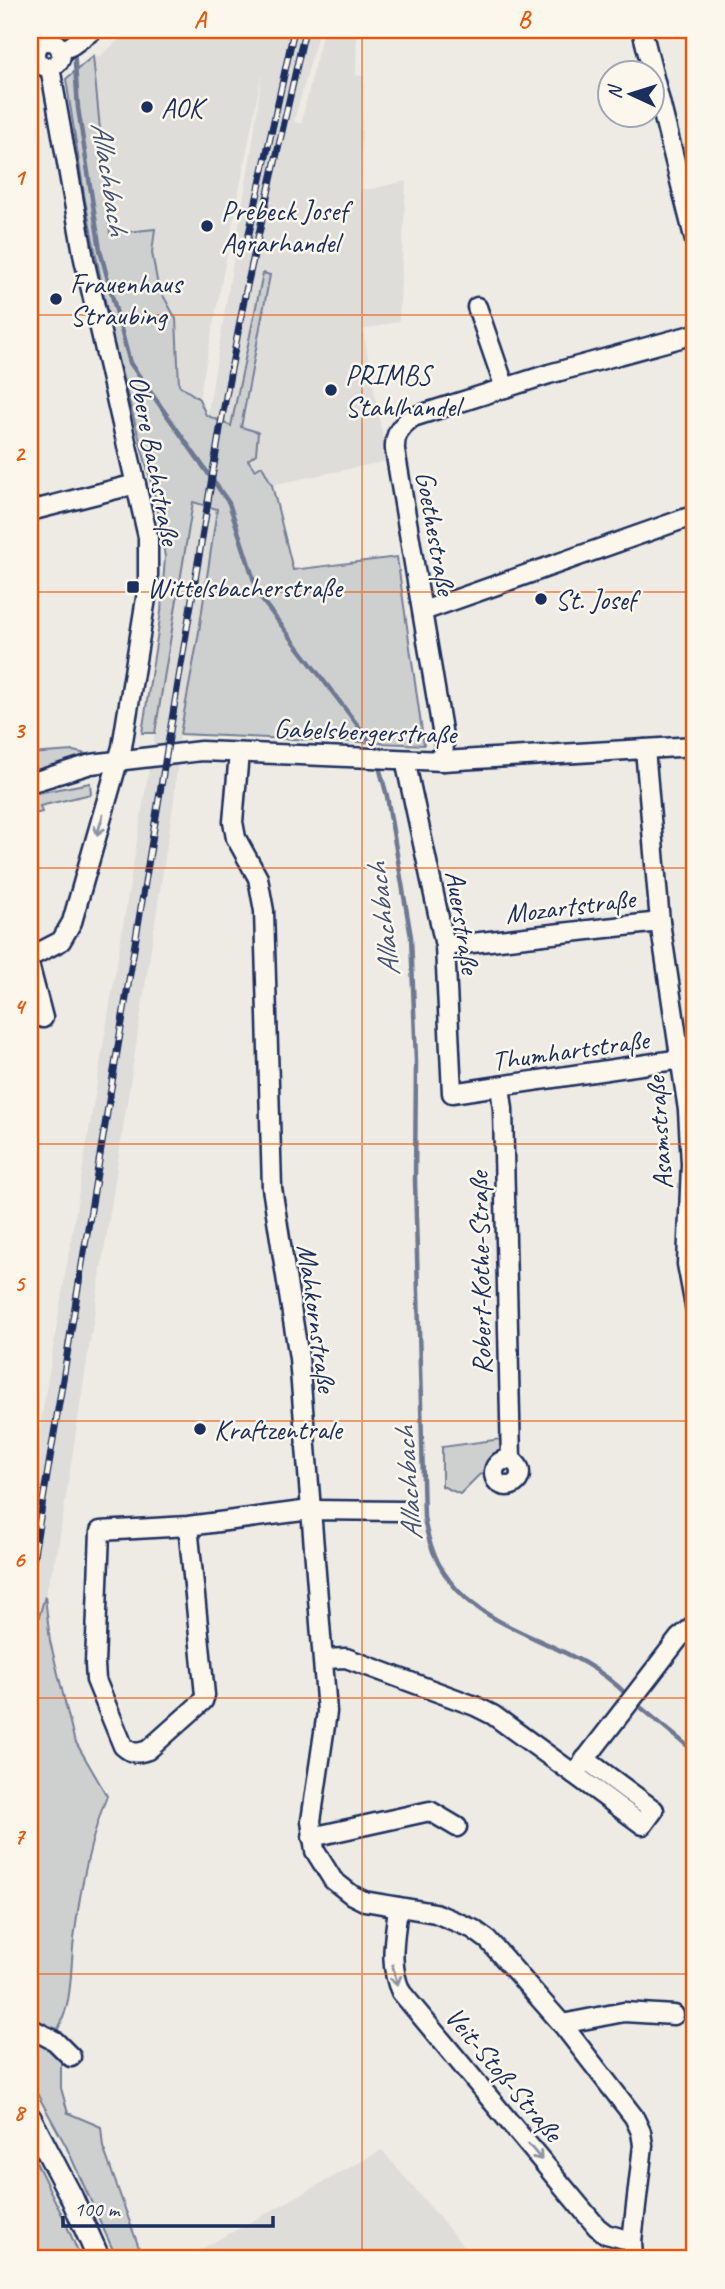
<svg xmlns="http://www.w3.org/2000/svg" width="725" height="2289" viewBox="0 0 725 2289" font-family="Caveat,sans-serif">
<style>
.built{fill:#deddda}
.green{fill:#cecfcf;stroke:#747f96;stroke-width:2}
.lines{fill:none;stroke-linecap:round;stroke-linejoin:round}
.stream{stroke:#6d7892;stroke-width:4.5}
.minor-casing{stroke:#1b2f5e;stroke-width:23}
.major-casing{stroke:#1b2f5e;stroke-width:26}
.minor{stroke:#fbf7ec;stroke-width:18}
.major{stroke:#fbf7ec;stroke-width:21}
.rail-casing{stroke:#1b2f5e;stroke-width:7}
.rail{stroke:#fbf7ec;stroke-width:4.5;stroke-dasharray:13;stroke-linecap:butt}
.oneway{stroke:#8b93a5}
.grid{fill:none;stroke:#e8590c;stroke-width:2;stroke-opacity:0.55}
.poi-dot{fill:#1b2f5e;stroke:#fbf7ec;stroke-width:2.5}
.labels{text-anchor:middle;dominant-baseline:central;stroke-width:5;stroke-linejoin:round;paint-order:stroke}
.poi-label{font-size:28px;fill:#1b2f5e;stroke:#fbf7ec;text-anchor:start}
.street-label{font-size:28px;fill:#1b2f5e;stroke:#fbf7ec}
.water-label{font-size:30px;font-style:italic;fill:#445378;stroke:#fbf7ec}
.neatline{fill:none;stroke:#e8590c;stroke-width:2.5}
.grid-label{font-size:23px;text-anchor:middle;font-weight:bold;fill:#e8590c}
</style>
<rect width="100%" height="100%" fill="#eeebe4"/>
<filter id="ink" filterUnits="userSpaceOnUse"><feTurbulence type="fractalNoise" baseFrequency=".0143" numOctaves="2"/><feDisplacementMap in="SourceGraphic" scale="14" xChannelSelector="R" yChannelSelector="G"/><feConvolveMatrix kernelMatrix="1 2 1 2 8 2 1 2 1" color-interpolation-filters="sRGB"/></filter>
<g filter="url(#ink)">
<g class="built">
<path d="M 130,30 L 319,30 L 294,122 L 301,124 L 323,30 L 357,30 L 356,75 L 364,76 L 360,189 L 371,189 L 406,181 L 399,321 L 363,330 L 387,461 L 272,485 L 262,467 L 255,470 L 248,460 L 256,454 L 241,427 L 269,275 L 180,734 L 174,800 L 58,1548 L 37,1624 L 30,1670 L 30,1487 L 254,135 L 262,72 L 199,399 L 179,385 L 176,320 L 158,286 L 152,253 L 155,229 L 110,235 L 93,56 L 100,56 Z"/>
<path d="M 382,2150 L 474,2259 L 183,2259 Z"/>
</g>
<g class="green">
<path d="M 93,56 L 110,234 L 155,229 L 152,253 L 158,286 L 176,319 L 179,385 L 199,399 L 206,415 L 231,426 L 263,273 L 270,275 L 241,427 L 258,432 L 256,454 L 248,460 L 255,470 L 262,466 L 272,485 L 293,570 L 397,557 L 424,745 L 180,734 L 198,638 L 217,509 L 193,502 L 155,733 L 142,733 L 161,612 L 165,557 L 157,505 L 113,341 L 85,200 L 66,79 Z"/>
<path d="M 73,751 L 87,754 L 31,777 L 37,793 L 90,783 L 91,794 L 40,806 L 42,812 L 30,815 L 30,754 Z"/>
<path d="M 501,1439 L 504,1450 L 492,1458 L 487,1471 L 479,1475 L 460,1494 L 442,1486 L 442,1447 Z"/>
<path d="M 45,1596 L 50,1641 L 74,1739 L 107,1796 C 89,1841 80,1890 74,1939 C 70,1969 73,2002 58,2029 L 30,2021 L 30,1670 L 37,1624 Z"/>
<path d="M 30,2039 L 48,2045 L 61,2058 L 61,2088 L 68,2113 L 101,2127 L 103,2147 L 143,2259 L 117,2259 L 66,2146 L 30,2081 Z"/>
<path d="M 30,2150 L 64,2219 L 81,2259 L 30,2259 Z"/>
</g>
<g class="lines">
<g class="stream">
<path d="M 74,49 L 78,108 L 100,250 L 130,363 L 229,503 L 259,596 L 372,744 L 375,754"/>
<path d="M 378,763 L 387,796 L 411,937 L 416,1061 L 415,1180 L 424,1517 C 442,1638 559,1625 627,1695"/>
<path d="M 633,1701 L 695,1752"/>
</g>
<defs>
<g id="minor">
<path d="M 642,30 L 695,241"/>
<circle cx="48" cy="54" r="13"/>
<path d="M 61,50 L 71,46 L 93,30"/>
<path d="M 477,307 L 505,388"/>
<path d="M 30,511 L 136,484"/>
<path d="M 423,611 L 695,515"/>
<path d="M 645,749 L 660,922 L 688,1110 L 691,1164 L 687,1264 L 695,1306"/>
<path d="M 239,753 L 233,822 L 236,838 L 258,878 L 264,911 L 272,1188 L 299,1358 L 327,1712 L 311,1821 L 315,1851 L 333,1880 L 352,1895 L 364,1901 L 435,1913 L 473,1929 L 488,1940 L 562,2024 L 634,2117 L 641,2132 L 643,2145 L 632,2241 L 633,2259"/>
<path d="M 407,760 L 407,769 L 445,946 L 452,1093 L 695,1057"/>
<path d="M 443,761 L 444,742 L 395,450 C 394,435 400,426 413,417 L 549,374 L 695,334"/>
<path d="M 36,781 L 91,764 L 201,751 L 443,761 L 695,746"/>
<path d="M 445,946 L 660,922"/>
<path d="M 30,957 L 61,941 L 72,922 L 122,747 L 148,586 L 148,537 L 84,259 L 50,67"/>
<path d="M 30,968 L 43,1018"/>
<path d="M 500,1086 L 503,1109 L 511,1460"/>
<circle cx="507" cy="1473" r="13"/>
<path d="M 188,1526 L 205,1695 L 203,1701 L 148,1750 C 137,1754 132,1754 123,1746 L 96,1680 L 95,1664 L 100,1531 L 188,1526 L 310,1510 L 403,1511"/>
<path d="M 324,1659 L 346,1658 L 475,1706 L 493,1715 L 574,1774 L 679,1638 L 695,1625"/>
<path d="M 574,1774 L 643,1825 L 654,1810 L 585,1759"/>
<path d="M 312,1837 L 430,1811 L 457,1827"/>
<path d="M 398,1907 C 395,1937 388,1964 401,1992 L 597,2227 L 606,2234 L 632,2241"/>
<path d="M 562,2024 L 624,2012 L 674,2015"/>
<path d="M 30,2028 L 55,2041 L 71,2057"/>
</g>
<path id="major" d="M 30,2118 L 71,2196 L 99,2259"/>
</defs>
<use href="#minor" class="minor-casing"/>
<use href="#major" class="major-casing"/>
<use href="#minor" class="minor"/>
<use href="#major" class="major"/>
<defs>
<g id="rail">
<path d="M 246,247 L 294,30"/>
<path d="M 30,1579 L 221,423 L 245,295 L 305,30"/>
</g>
</defs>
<use href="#rail" class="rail-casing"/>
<use href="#rail" class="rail"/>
</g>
<defs><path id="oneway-shaft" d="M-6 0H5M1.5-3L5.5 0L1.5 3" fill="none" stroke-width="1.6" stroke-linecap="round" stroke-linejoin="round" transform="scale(1.75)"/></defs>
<g class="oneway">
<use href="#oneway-shaft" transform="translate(100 825) rotate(106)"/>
<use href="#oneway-shaft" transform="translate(395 1975) rotate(75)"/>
<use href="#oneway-shaft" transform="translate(535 2152) rotate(50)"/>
</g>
</g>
<path class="grid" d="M 362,30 L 362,2259M 30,315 L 695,315M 30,592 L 695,592M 30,868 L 695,868M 30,1144 L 695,1144M 30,1421 L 695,1421M 30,1698 L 695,1698M 30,1974 L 695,1974"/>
<g class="poi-dot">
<circle cx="147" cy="107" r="7"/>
<circle cx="207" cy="226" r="7"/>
<circle cx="56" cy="299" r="7"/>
<circle cx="331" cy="390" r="7"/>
<rect x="126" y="580" width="14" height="14" rx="3.5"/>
<circle cx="541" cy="599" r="7"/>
<circle cx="200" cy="1429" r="7"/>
</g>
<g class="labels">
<g class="poi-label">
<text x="161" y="107">AOK</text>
<text x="221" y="210">Prebeck Josef<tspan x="221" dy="32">Agrarhandel</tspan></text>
<text x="70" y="283">Frauenhaus<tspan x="70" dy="32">Straubing</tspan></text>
<text x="345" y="374">PRIMBS<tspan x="345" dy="32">Stahlhandel</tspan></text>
<text x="147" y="587">Wittelsbacherstraße</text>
<text x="555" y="599">St. Josef</text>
<text x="214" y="1429">Kraftzentrale</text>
</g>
<g class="street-label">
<text transform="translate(155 460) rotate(79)">Obere Bachstraße</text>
<text transform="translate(436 533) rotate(80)">Goethestraße</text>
<text transform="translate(365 731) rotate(2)">Gabelsbergerstraße</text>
<text transform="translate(570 906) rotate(-7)">Mozartstraße</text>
<text transform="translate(463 922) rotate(81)">Auerstraße</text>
<text transform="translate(570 1050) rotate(-8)">Thumhartstraße</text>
<text transform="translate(659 1133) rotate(-94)">Asamstraße</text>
<text transform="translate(480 1273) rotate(-91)">Robert-Kothe-Straße</text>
<text transform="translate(317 1318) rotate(82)">Mahkornstraße</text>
<text transform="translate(504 2074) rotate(50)">Veit-Stoß-Straße</text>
</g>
<g class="water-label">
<text transform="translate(110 178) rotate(81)">Allachbach</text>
<text transform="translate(383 920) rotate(-97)">Allachbach</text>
<text transform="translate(408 1484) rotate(-94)">Allachbach</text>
</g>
</g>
<rect width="725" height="2289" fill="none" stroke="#fbf7ec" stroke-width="77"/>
<g transform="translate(631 94) rotate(274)"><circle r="33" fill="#fbf7ec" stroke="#a1a7b3" stroke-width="2"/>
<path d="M0-5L12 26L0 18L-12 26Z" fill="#1b2f5e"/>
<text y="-10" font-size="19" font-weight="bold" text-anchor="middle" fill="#1b2f5e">N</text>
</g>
<path d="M63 2216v10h210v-10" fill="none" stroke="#1b2f5e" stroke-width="3.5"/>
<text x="74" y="2216" font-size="21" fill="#1b2f5e" stroke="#fbf7ec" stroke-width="5" paint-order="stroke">100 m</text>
<rect x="38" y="38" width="648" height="2212" class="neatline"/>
<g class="grid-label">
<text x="200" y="27">A</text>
<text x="524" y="27">B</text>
<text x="19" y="185">1</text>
<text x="19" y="461">2</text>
<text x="19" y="738">3</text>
<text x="19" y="1014">4</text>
<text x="19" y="1291">5</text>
<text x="19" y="1567">6</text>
<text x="19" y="1844">7</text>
<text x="19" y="2120">8</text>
</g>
</svg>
